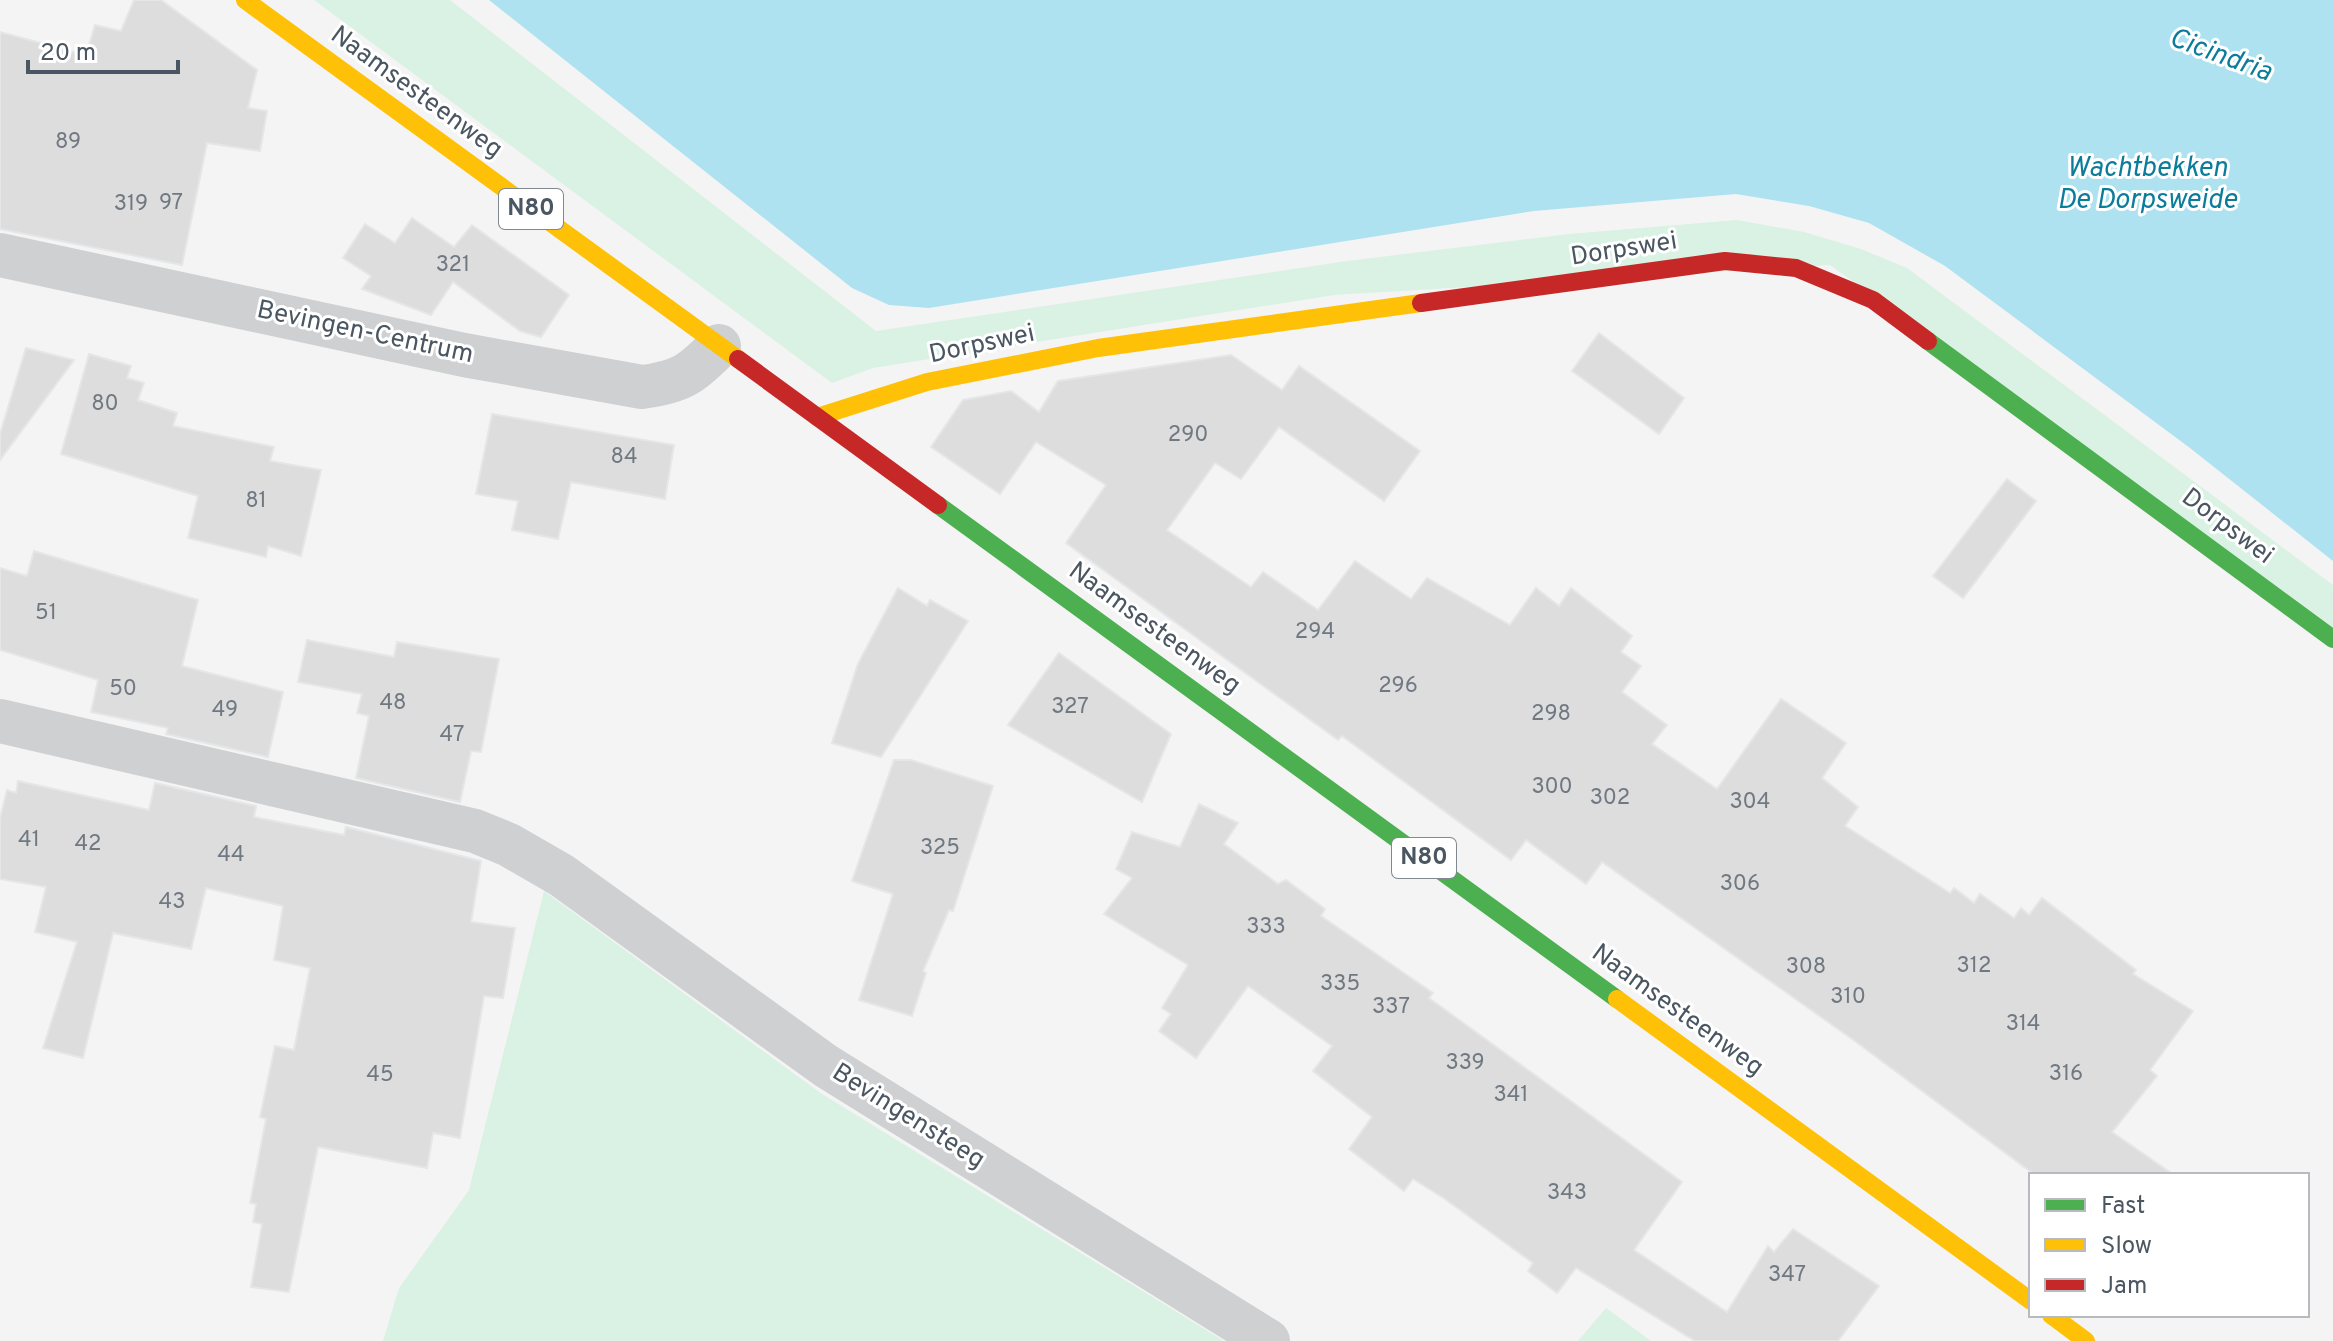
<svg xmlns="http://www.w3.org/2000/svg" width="2333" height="1341" viewBox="0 0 2333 1341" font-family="Overpass,sans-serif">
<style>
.green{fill:#d9f2e3}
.water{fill:#aee2f0}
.building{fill:#ddddde;stroke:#e5e6e7;stroke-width:2}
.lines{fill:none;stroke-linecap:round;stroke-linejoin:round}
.street{stroke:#ced0d2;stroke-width:44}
.fast{stroke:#4caf50;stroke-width:18}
.slow{stroke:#ffc107;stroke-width:18}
.jam{stroke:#c62828;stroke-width:18}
.labels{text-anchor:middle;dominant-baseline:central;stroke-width:6;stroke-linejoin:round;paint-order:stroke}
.number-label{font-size:22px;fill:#707881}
.shield{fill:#fff;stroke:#808990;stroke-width:2}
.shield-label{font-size:24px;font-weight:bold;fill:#4a5661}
.street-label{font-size:26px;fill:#4a5661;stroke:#fff}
.water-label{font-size:28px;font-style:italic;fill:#0c7c9b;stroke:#fff}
</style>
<rect width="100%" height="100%" fill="#f4f4f4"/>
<g class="green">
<path d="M 314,0 L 450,0 L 876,331 L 1347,261 L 1569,234 L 1737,220 L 1804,232 L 1861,249 L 1907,268 L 2333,585 L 2333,627 L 1830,265 L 1334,295 L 873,368 L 832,383 Z"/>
<path d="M 544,891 L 822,1094 L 1224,1341 L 383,1341 L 399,1288 L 469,1190 Z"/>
<path d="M 1606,1308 L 1651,1341 L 1578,1341 Z"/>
</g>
<path class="water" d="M 489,0 L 2333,0 L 2333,561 L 2190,448 L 1945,266 L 1869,223 L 1809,206 L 1736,194 L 1534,211 L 929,308 L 889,305 L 852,288 Z"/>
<g class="building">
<path d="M 134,0 L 161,0 L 257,70 L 248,108 L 267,111 L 260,151 L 207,143 L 182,265 L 0,229 L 0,32 L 86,55 L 95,25 L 121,31 Z"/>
<path d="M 412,218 L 454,247 L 472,225 L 569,295 L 541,337 L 520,331 L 453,282 L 431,315 L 362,289 L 371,276 L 343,258 L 365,224 L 395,243 Z"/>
<path d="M 1599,333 L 1684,398 L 1659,434 L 1572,371 Z"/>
<path d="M 26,348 L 74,360 L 0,460 L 0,434 Z"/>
<path d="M 89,354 L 131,366 L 127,378 L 144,383 L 138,400 L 177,413 L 173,426 L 274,447 L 270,461 L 321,470 L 301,556 L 268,546 L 266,557 L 188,538 L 198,496 L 61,454 Z"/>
<path d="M 1231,355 L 1282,390 L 1299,366 L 1420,451 L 1384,501 L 1279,427 L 1241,479 L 1215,463 L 1167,530 L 1251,587 L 1263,572 L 1318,610 L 1355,561 L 1411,599 L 1427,578 L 1510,625 L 1536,588 L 1559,606 L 1571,588 L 1632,636 L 1621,652 L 1641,666 L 1622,692 L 1667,725 L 1652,744 L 1717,789 L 1781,699 L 1846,743 L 1822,778 L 1858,807 L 1845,826 L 1950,893 L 1954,888 L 1974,903 L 1980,894 L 2014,918 L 2021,908 L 2029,915 L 2042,898 L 2136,970 L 2133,974 L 2193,1011 L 2150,1070 L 2157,1076 L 2112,1132 L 2174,1175 L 2035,1175 L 1852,1039 L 1602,862 L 1586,884 L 1526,840 L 1511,860 L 1342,736 L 1338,740 L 1066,543 L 1106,485 L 1036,442 L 1000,494 L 931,447 L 963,400 L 1011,391 L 1039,412 L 1058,381 Z"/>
<path d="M 492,414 L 674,445 L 665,499 L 571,482 L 558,539 L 512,530 L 518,501 L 476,494 Z"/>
<path d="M 2007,479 L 2036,501 L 1963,598 L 1933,576 Z"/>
<path d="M 34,551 L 198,600 L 182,666 L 283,692 L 268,757 L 166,734 L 168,728 L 91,712 L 98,680 L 0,650 L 0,568 L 27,576 Z"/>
<path d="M 898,588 L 927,606 L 930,600 L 968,621 L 881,757 L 832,743 L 858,664 Z"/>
<path d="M 307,640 L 394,657 L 397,642 L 499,659 L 481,752 L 471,751 L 460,802 L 356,778 L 369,716 L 357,713 L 362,694 L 298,682 Z"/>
<path d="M 1059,653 L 1171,734 L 1142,802 L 1008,725 Z"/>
<path d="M 894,760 L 911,760 L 993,786 L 953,911 L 949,910 L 923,971 L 926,973 L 912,1016 L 859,1000 L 893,894 L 852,881 Z"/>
<path d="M 18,781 L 149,810 L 155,783 L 256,806 L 254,817 L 344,835 L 346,827 L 481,861 L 471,922 L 515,928 L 503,998 L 484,996 L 460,1138 L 433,1133 L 427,1168 L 318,1147 L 289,1292 L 251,1287 L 262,1224 L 253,1222 L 256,1204 L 250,1203 L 266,1119 L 260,1117 L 275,1046 L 294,1050 L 310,968 L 274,960 L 283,906 L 206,888 L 191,949 L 113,933 L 83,1058 L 43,1048 L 77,942 L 35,932 L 46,887 L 0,879 L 0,818 L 7,790 L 16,793 Z"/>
<path d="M 1199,804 L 1238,823 L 1224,844 L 1278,884 L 1286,880 L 1325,909 L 1321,916 L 1433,993 L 1429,998 L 1682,1182 L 1634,1250 L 1727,1312 L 1768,1246 L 1774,1252 L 1793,1229 L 1879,1286 L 1838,1341 L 1695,1341 L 1576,1268 L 1557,1293 L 1528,1271 L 1533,1263 L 1445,1199 L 1413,1179 L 1404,1191 L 1349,1149 L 1372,1117 L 1313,1071 L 1332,1046 L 1248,986 L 1196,1058 L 1159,1031 L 1171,1014 L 1162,1008 L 1188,965 L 1104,914 L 1132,878 L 1116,869 L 1132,832 L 1180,847 Z"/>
</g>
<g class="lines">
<g class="street">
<path d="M 0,255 L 464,355 L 642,387 C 681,382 692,374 719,346"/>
<path d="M 0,721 L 475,831 L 509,845 L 561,875 L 826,1066 L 1268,1341"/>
</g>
<g class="fast">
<path d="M 1928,341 L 2333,639"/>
<path d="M 938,505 L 1617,999"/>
</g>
<g class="slow">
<path d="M 245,0 L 738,359"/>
<path d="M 817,417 L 927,382 L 1098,348 L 1421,303"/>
<path d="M 1617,999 L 2031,1301"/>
<path d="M 2051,1315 L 2086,1341"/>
</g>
<g class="jam">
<path d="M 1421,303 L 1725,261 L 1796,268 L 1873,300 L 1928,341"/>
<path d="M 738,359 L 938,505"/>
</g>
</g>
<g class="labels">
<g class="number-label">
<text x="68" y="142">89</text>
<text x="171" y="203">97</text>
<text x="131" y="204">319</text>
<text x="453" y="265">321</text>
<text x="105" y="404">80</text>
<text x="1188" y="435">290</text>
<text x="624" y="457">84</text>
<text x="256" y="501">81</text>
<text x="46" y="613">51</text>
<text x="1315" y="632">294</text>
<text x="1398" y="686">296</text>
<text x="123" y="689">50</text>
<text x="393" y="703">48</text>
<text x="1070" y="707">327</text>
<text x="225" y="710">49</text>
<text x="1551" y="714">298</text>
<text x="452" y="735">47</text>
<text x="1552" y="787">300</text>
<text x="1610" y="798">302</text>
<text x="1750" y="802">304</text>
<text x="29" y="840">41</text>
<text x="88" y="844">42</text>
<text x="940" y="848">325</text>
<text x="231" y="855">44</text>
<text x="1740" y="884">306</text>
<text x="172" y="902">43</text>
<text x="1266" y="927">333</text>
<text x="1974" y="966">312</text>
<text x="1806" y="967">308</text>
<text x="1340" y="984">335</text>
<text x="1848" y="997">310</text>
<text x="1391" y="1007">337</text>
<text x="2023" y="1024">314</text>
<text x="1465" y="1063">339</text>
<text x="2066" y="1074">316</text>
<text x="380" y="1075">45</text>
<text x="1511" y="1095">341</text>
<text x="1567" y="1193">343</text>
<text x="1787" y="1275">347</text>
</g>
<g class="shield">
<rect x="499" y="189" width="64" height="40" rx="6"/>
<rect x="1392" y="838" width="64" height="40" rx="6"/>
</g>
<g class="shield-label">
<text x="531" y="209">N80</text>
<text x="1424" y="858">N80</text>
</g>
<g class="street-label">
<text transform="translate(416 93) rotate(36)">Naamsesteenweg</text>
<text transform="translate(1624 250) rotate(-9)">Dorpswei</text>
<text transform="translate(365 333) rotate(12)">Bevingen-Centrum</text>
<text transform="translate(982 345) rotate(-12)">Dorpswei</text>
<text transform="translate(2227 527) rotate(37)">Dorpswei</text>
<text transform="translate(1154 629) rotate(36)">Naamsesteenweg</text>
<text transform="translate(1677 1011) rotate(36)">Naamsesteenweg</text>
<text transform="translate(908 1117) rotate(32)">Bevingensteeg</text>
</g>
<g class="water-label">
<text transform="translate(2220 56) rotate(20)">Cicindria</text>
<text x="2147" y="169">Wachtbekken<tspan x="2147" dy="32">De Dorpsweide</tspan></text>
</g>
</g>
<rect x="2029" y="1173" width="280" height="144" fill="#ffffff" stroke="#b7bbc0" stroke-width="2"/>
<rect x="2045" y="1199" width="40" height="12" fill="#4caf50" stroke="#b7bbc0" stroke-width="2"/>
<text x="2101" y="1213" font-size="24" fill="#4a5661">Fast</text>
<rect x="2045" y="1239" width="40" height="12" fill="#ffc107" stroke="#b7bbc0" stroke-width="2"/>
<text x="2101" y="1253" font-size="24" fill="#4a5661">Slow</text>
<rect x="2045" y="1279" width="40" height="12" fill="#c62828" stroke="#b7bbc0" stroke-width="2"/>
<text x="2101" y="1293" font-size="24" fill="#4a5661">Jam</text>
<path d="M28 60v12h150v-12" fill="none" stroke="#4a5661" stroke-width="4"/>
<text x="40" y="60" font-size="24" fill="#4a5661" stroke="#ffffff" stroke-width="6" paint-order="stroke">20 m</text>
</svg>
